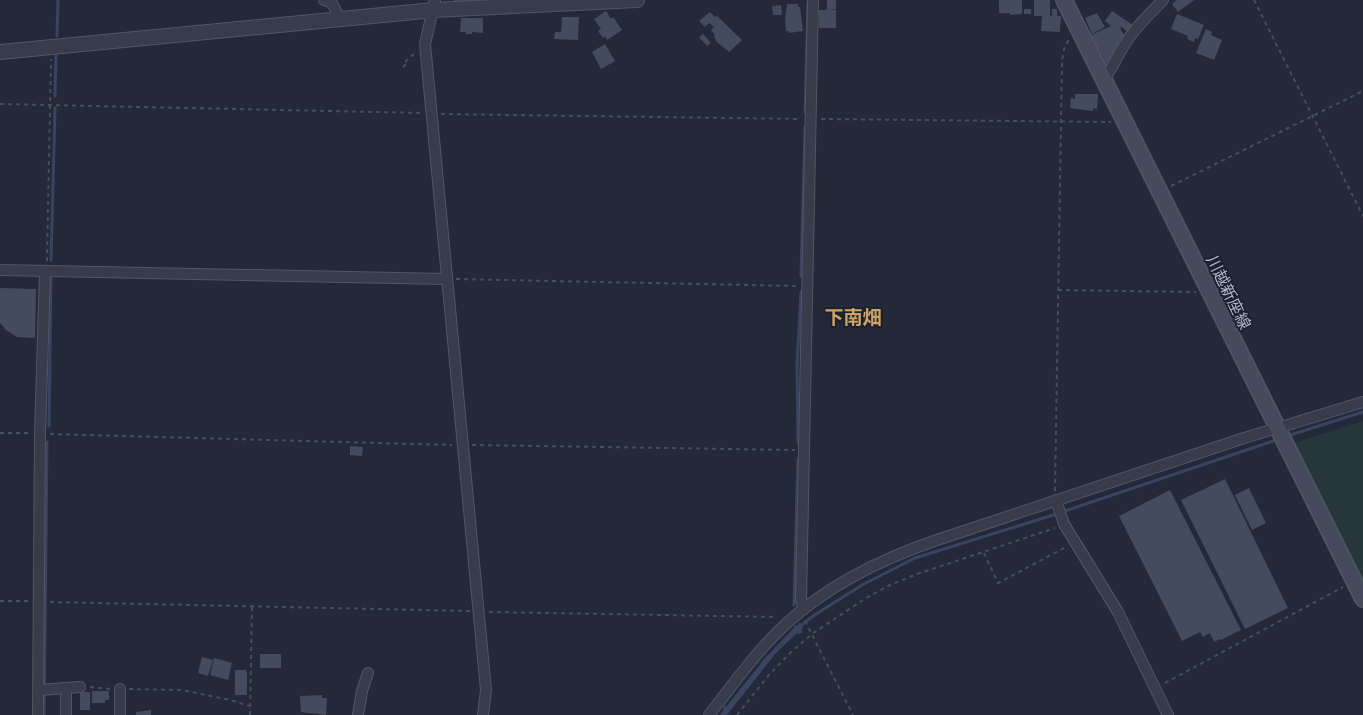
<svg xmlns="http://www.w3.org/2000/svg" width="1363" height="715" viewBox="0 0 1363 715" font-family="'Golos Text','Noto Sans JP',sans-serif">
<style>
.green{fill:#26363b}
.water{fill:#394461}
.lines{fill:none;stroke-linecap:round;stroke-linejoin:round}
.stream{stroke:#394461;stroke-width:3}
.building{fill:#454b5e}
.minor-casing{stroke:#525664;stroke-width:12}
.tertiary-casing{stroke:#525664;stroke-width:16}
.secondary-casing{stroke:#525664;stroke-width:18}
.path{stroke:#435157;stroke-width:2;stroke-dasharray:4 4;stroke-linecap:butt}
.minor{stroke:#373b4a;stroke-width:10}
.tertiary{stroke:#373b4a;stroke-width:14}
.secondary{stroke:#454a5c;stroke-width:15}
.labels{text-anchor:middle;dominant-baseline:central;stroke-width:4;stroke-linejoin:round;paint-order:stroke}
.street-label{font-size:16px;fill:#b2b6c5;stroke:#1c202e}
.quarter-label{font-size:19px;font-weight:bold;fill:#cda465;stroke:#1c202e}
</style>
<rect width="100%" height="100%" fill="#232939"/>
<path class="green" d="M 1363,421 L 1363,581 L 1294,443 Z"/>
<path class="water" d="M 800,622 L 803,628 L 801,630 L 803,632 L 799,634 L 797,633 L 776,653 L 727,715 L 720,715 L 724,709 L 723,708 L 725,705 L 726,707 L 765,658 L 794,628 L 794,625 L 797,626 Z"/>
<g class="lines">
<g class="stream">
<path d="M 455,1 L 473,0"/>
<path d="M 57,36 L 58,0"/>
<path d="M 55,96 L 56,55"/>
<path d="M 805,112 L 808,3"/>
<path d="M 51,260 L 55,108"/>
<path d="M 801,276 L 805,127"/>
<path d="M 49,426 L 51,276"/>
<path d="M 1287,436 L 1363,412"/>
<path d="M 798,443 L 797,365 L 801,292"/>
<path d="M 794,605 L 798,459"/>
<path d="M 799,627 L 813,616 L 862,585 L 915,558 L 1050,516 L 1279,439"/>
<path d="M 44,715 L 47,442"/>
</g>
</g>
<g class="building">
<path d="M 827,0 L 836,0 L 836,9 L 830,9 L 836,10 L 836,28 L 819,28 L 819,10 L 827,10 Z"/>
<path d="M 999,0 L 1022,0 L 1022,14 L 1010,15 L 1010,13 L 999,13 Z"/>
<path d="M 1034,0 L 1050,0 L 1050,16 L 1052,16 L 1052,9 L 1057,9 L 1057,16 L 1061,16 L 1060,32 L 1041,31 L 1042,16 L 1034,16 Z"/>
<path d="M 1177,0 L 1194,0 L 1178,12 L 1172,4 Z"/>
<path d="M 787,4 L 798,4 L 798,7 L 800,7 L 803,31 L 789,33 L 789,31 L 786,31 L 785,18 Z"/>
<path d="M 781,5 L 782,15 L 773,15 L 772,6 Z"/>
<rect x="1024" y="9" width="7" height="5"/>
<path d="M 606,11 L 611,19 L 613,17 L 622,30 L 607,40 L 605,36 L 603,38 L 598,31 L 601,29 L 594,19 Z"/>
<path d="M 1112,11 L 1133,25 L 1127,32 L 1122,27 L 1120,28 L 1126,38 L 1109,69 L 1091,35 L 1111,26 L 1105,21 Z"/>
<path d="M 710,12 L 715,17 L 717,16 L 742,40 L 729,52 L 717,42 L 714,36 L 715,35 L 711,30 L 714,27 L 709,23 L 705,27 L 699,21 Z"/>
<path d="M 1097,13 L 1105,27 L 1092,34 L 1085,18 Z"/>
<path d="M 1177,14 L 1204,25 L 1198,39 L 1195,38 L 1194,42 L 1187,39 L 1188,36 L 1171,29 Z"/>
<path d="M 562,17 L 579,17 L 578,40 L 554,39 L 555,32 L 561,32 Z"/>
<path d="M 461,18 L 483,18 L 483,33 L 472,32 L 472,34 L 466,34 L 466,32 L 460,32 Z"/>
<path d="M 1206,29 L 1212,32 L 1211,35 L 1222,40 L 1214,60 L 1196,53 Z"/>
<path d="M 703,34 L 711,43 L 707,46 L 699,37 Z"/>
<path d="M 605,44 L 615,61 L 601,69 L 592,52 Z"/>
<path d="M 1075,94 L 1098,94 L 1097,109 L 1093,108 L 1093,111 L 1070,108 L 1071,98 L 1075,99 Z"/>
<path d="M 0,288 L 36,289 L 35,338 L 17,337 L 6,330 L 0,323 Z"/>
<path d="M 350,446 L 363,447 L 362,456 L 350,455 Z"/>
<path d="M 1225,479 L 1288,608 L 1245,629 L 1181,500 Z"/>
<path d="M 1249,488 L 1266,523 L 1252,530 L 1235,495 Z"/>
<path d="M 1170,490 L 1241,630 L 1221,640 L 1220,639 L 1214,642 L 1210,633 L 1203,637 L 1200,632 L 1182,641 L 1119,516 Z"/>
<rect x="260" y="654" width="21" height="14"/>
<path d="M 202,657 L 213,660 L 208,676 L 198,673 Z"/>
<path d="M 214,658 L 232,663 L 228,680 L 210,675 Z"/>
<path d="M 235,670 L 246,670 L 246,672 L 247,672 L 247,695 L 235,695 Z"/>
<path d="M 92,691 L 109,691 L 109,700 L 105,700 L 105,703 L 92,703 Z"/>
<rect x="80" y="692" width="10" height="18"/>
<path d="M 322,695 L 322,698 L 327,698 L 326,715 L 301,712 L 300,696 Z"/>
<path d="M 151,710 L 151,715 L 136,715 L 136,712 Z"/>
</g>
<g class="lines">
<defs>
<g id="minor">
<path d="M 324,0 C 334,1 335,10 339,18"/>
<path d="M 435,0 L 425,44 L 486,690 L 483,715"/>
<path d="M 1103,81 C 1112,69 1117,56 1125,44 C 1135,27 1150,14 1163,0"/>
<path d="M 0,270 L 446,279"/>
<path d="M 1056,500 L 1064,524 L 1118,612 L 1168,715"/>
<path d="M 804,609 L 801,599 L 813,0"/>
<path d="M 39,690 L 80,687"/>
<path d="M 38,715 L 40,434 L 45,271"/>
<path d="M 66,715 L 66,688"/>
<path d="M 120,715 L 120,689"/>
<path d="M 358,715 L 362,691 L 368,673"/>
<path d="M 709,715 C 734,683 758,649 788,622 C 829,585 882,559 934,541 L 1241,439 L 1363,402"/>
</g>
<path id="tertiary" d="M 0,52 L 434,10 L 637,0"/>
<path id="secondary" d="M 1064,0 L 1363,599"/>
</defs>
<use href="#minor" class="minor-casing"/>
<use href="#tertiary" class="tertiary-casing"/>
<use href="#secondary" class="secondary-casing"/>
<g class="path">
<path d="M 1254,0 L 1363,216"/>
<path d="M 403,67 L 406,64 L 404,63 L 416,52"/>
<path d="M 0,104 L 422,113"/>
<path d="M 441,114 L 801,119"/>
<path d="M 821,119 L 1111,122"/>
<path d="M 1171,186 L 1363,91"/>
<path d="M 47,261 L 51,59"/>
<path d="M 456,279 L 796,286"/>
<path d="M 1058,290 L 1196,292"/>
<path d="M 0,433 L 30,433"/>
<path d="M 50,434 L 452,445"/>
<path d="M 472,445 L 795,450"/>
<path d="M 1055,491 L 1062,61 L 1064,49 L 1069,39"/>
<path d="M 984,553 L 998,583 L 1066,547"/>
<path d="M 0,601 L 30,601"/>
<path d="M 50,602 L 470,611"/>
<path d="M 489,612 L 777,617"/>
<path d="M 805,621 L 853,715"/>
<path d="M 1165,683 L 1343,587"/>
<path d="M 90,687 L 110,689"/>
<path d="M 129,689 L 182,690 L 230,700 L 250,706"/>
<path d="M 250,715 L 252,606"/>
<path d="M 737,715 L 768,676 L 790,653 L 812,634 L 866,598 L 890,585 L 917,574 L 1055,528"/>
</g>
<use href="#minor" class="minor"/>
<use href="#tertiary" class="tertiary"/>
<use href="#secondary" class="secondary"/>
</g>
<g class="labels">
<g class="street-label">
<text transform="translate(1229 292) rotate(64)">川越新座線</text>
</g>
<g class="quarter-label">
<text x="853" y="316">下南畑</text>
</g>
</g>
</svg>
